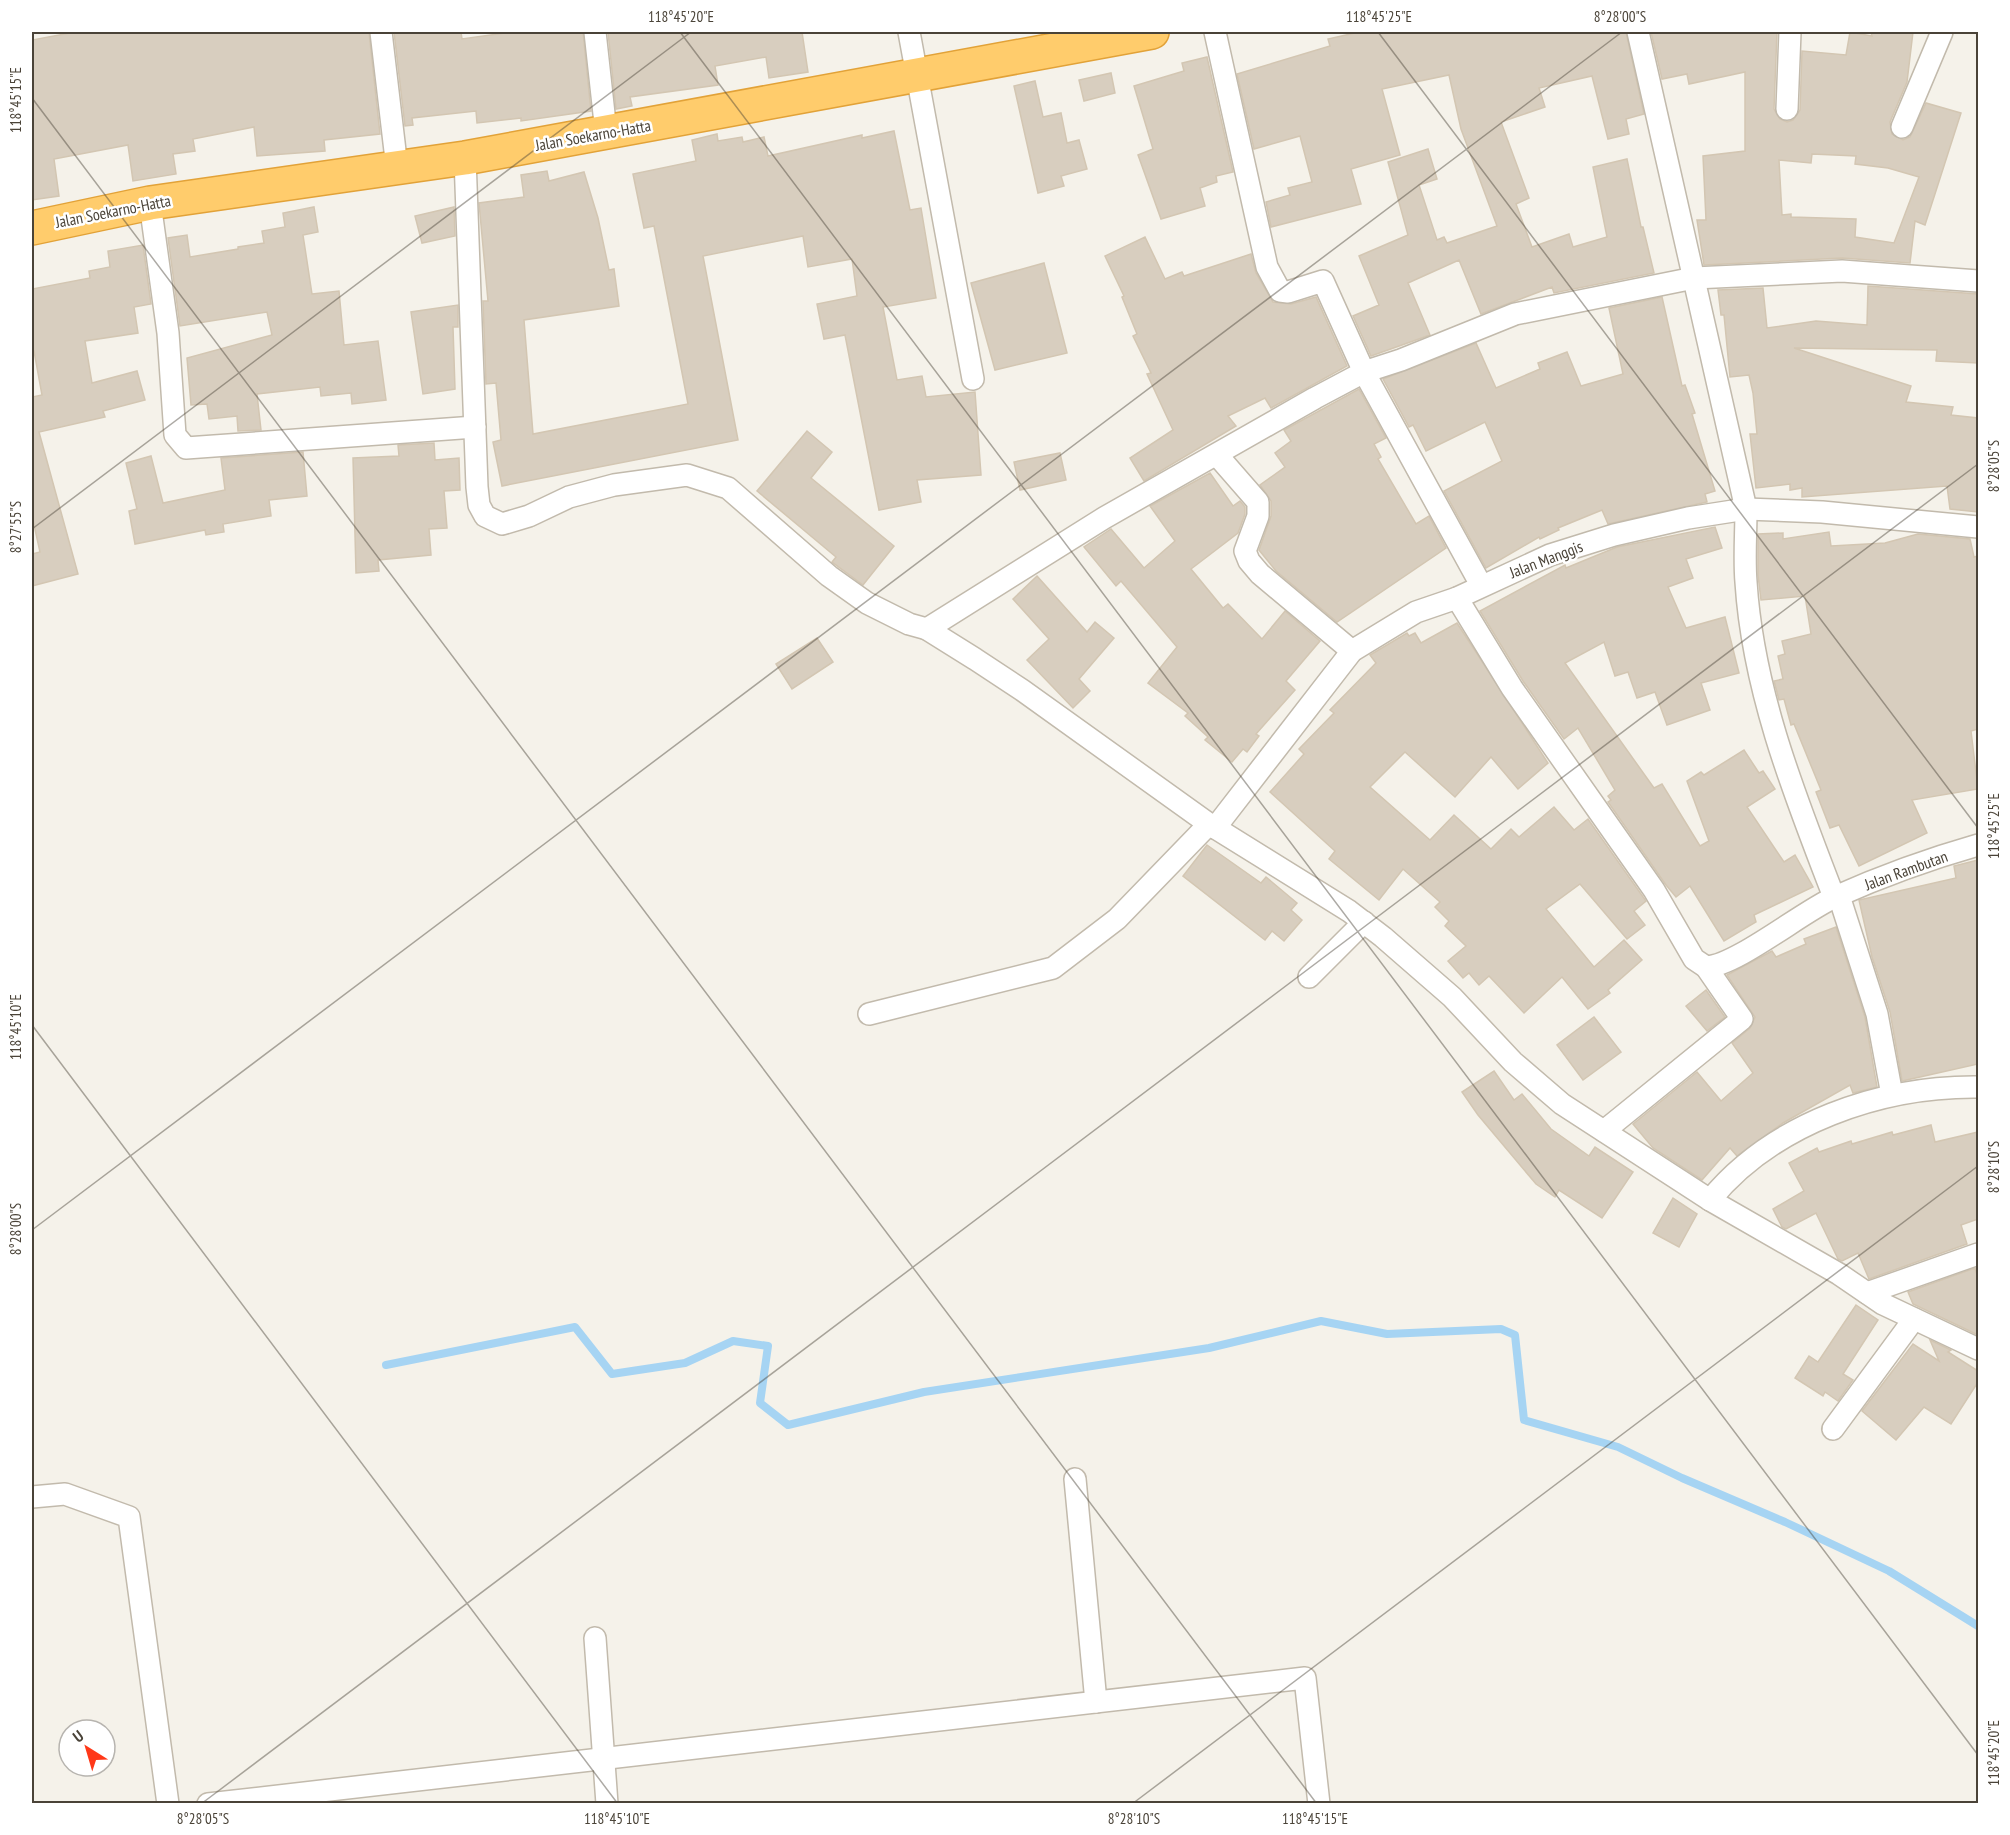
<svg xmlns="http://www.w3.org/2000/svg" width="2010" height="1835" viewBox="0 0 2010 1835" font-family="'PT Sans Narrow',sans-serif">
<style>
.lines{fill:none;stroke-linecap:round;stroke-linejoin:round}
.stream{stroke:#a6d4f3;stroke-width:8}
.building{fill:#d8cebf;stroke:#d3c6b2;stroke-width:1.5;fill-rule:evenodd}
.street-casing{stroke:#c2baac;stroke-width:24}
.highway-casing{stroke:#e2a238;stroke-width:36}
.street{stroke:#fff;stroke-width:21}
.highway{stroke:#ffcc6c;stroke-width:33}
.ticks{fill:none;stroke:#4a4338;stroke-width:1.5;stroke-opacity:0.45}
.labels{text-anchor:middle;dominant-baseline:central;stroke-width:5;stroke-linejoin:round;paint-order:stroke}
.street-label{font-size:16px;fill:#4a4338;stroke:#fff}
.neatline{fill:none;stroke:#4a4338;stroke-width:2}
.ticks-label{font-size:15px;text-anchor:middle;fill:#4a4338}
</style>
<rect width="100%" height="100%" fill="#f5f2ea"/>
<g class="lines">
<path class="stream" d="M 386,1365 L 575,1327 L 612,1374 L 685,1363 L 733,1341 L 768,1346 L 760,1403 L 788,1425 L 924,1392 L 1209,1348 L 1321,1321 L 1387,1334 L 1501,1329 L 1515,1335 L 1524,1420 L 1618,1447 L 1682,1478 L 1785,1522 L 1889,1571 L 1978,1626"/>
</g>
<g class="building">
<path d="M 75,32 L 369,32 L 380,134 L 324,140 L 325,151 L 257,156 L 254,127 L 193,139 L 195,151 L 173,154 L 176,174 L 133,181 L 128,145 L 54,159 L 59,196 L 32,200 L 32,40 Z"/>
<path d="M 394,32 L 461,32 L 462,39 L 512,32 L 583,32 L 591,111 L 521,121 L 521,118 L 477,123 L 476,111 L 412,118 L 413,125 L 405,126 Z"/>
<path d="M 608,32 L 802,32 L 808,72 L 769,78 L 766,57 L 715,66 L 718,85 L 630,97 L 632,106 L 616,109 Z"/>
<path d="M 1359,32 L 1626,32 L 1644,114 L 1626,119 L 1629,134 L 1608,139 L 1592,76 L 1539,88 L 1545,107 L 1501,122 L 1529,198 L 1516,204 L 1532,247 L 1569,234 L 1573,247 L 1607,237 L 1593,167 L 1627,159 L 1641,227 L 1643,227 L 1654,273 L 1554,293 L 1552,287 L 1481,314 L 1459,260 L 1408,283 L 1430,335 L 1371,356 L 1353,316 L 1379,305 L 1359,256 L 1408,235 L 1388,162 L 1428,149 L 1437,179 L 1419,185 L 1437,240 L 1444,237 L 1447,243 L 1497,226 L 1461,129 L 1449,75 L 1382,89 L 1400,155 L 1351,169 L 1361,204 L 1271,227 L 1266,202 L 1290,195 L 1288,188 L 1312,182 L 1300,136 L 1254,149 L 1237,74 L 1330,46 L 1328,39 Z"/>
<path d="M 1651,32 L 1777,32 L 1774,109 L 1780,119 L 1787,122 L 1793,120 L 1800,110 L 1802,51 L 1846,55 L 1850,32 L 1872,36 L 1871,32 L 1913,32 L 1907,82 L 1890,122 L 1892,134 L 1903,140 L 1910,137 L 1926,103 L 1961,113 L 1925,225 L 1915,221 L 1910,263 L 1842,258 L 1704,265 L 1697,220 L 1706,220 L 1703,156 L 1745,151 L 1745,72 L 1689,84 L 1687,74 L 1662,79 ZM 1812,154 L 1856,156 L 1855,164 L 1888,168 L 1919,177 L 1894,243 L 1855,237 L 1856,219 L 1791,217 L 1791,214 L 1782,215 L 1779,160 L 1811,163 Z"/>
<path d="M 1207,57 L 1233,172 L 1216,176 L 1217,182 L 1200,188 L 1205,206 L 1161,219 L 1138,155 L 1153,149 L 1134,86 L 1184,71 L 1182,63 Z"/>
<path d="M 1111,73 L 1115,93 L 1084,101 L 1079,80 Z"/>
<path d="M 1035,81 L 1043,117 L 1061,113 L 1067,143 L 1079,140 L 1087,169 L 1061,176 L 1064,186 L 1038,193 L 1014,86 Z"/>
<path d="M 894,131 L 910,210 L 921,208 L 936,298 L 883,307 L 897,380 L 922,376 L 926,397 L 975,392 L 981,475 L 917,480 L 921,502 L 879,510 L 845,335 L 824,339 L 817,304 L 857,296 L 852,259 L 808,267 L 803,236 L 703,256 L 738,440 L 502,486 L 493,442 L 501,440 L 496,383 L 486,384 L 483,301 L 488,301 L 479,203 L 524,197 L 521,175 L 547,171 L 549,181 L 584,172 L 598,218 L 609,270 L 614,269 L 619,306 L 524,320 L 533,434 L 688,404 L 654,226 L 644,228 L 633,174 L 696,161 L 692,140 L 717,134 L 718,141 L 742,137 L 743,142 L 764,137 L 768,156 L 862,135 L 862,138 Z"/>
<path d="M 314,207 L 318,232 L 303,235 L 312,294 L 339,291 L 344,345 L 378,341 L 386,400 L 352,404 L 351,393 L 321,396 L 320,387 L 257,394 L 261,430 L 238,431 L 237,416 L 209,419 L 207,404 L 191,405 L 187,358 L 272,335 L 267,312 L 180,326 L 168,238 L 187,235 L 190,257 L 238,249 L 238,247 L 264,243 L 262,231 L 285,227 L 283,213 Z"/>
<path d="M 454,207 L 455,236 L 422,243 L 415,216 Z"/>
<path d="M 1145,237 L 1165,279 L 1182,272 L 1184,276 L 1251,254 L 1256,273 L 1273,302 L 1291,304 L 1316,297 L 1347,366 L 1271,408 L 1265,398 L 1228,416 L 1236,426 L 1144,481 L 1130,458 L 1173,430 L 1147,374 L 1151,373 L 1133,336 L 1137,334 L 1122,297 L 1124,296 L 1105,256 Z"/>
<path d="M 143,245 L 151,304 L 134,307 L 138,333 L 85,341 L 92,383 L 137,371 L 145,400 L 103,411 L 105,417 L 39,432 L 78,574 L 32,586 L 32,554 L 40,552 L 32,516 L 32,397 L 42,395 L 34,351 L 32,351 L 32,289 L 90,278 L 89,271 L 110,267 L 108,251 Z"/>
<path d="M 1044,263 L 1067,353 L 995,370 L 971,283 Z"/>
<path d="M 1868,286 L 1978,294 L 1978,363 L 1936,361 L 1937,350 L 1794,348 L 1911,386 L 1906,402 L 1953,407 L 1951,415 L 1978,418 L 1978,512 L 1950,509 L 1947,486 L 1802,497 L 1802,488 L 1790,490 L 1790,484 L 1756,488 L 1750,434 L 1757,434 L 1753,393 L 1749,375 L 1730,377 L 1724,315 L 1721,315 L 1718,290 L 1763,288 L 1767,328 L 1816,321 L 1867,325 Z"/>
<path d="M 1662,297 L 1682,386 L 1685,385 L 1695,413 L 1692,414 L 1715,491 L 1705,494 L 1707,502 L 1608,524 L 1602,510 L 1558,528 L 1559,530 L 1540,539 L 1539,537 L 1486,568 L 1444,491 L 1502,461 L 1485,422 L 1426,451 L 1413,425 L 1409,427 L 1383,379 L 1476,343 L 1496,388 L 1540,369 L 1538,363 L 1567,352 L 1581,386 L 1623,374 L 1609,308 Z"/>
<path d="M 458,305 L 458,327 L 453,327 L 455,389 L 423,394 L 411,312 Z"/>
<path d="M 1359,389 L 1386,438 L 1374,444 L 1381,457 L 1378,459 L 1416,524 L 1429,516 L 1446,548 L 1337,622 L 1276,571 L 1259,550 L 1271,516 L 1271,501 L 1260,485 L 1285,467 L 1275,453 L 1291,441 L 1284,430 Z"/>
<path d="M 807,431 L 832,452 L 811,478 L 894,546 L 863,585 L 832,562 L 836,557 L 757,491 Z"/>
<path d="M 434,443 L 435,460 L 459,458 L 460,490 L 444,491 L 447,528 L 429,529 L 431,555 L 378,560 L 379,571 L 356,573 L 353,458 L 399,456 L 398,445 Z"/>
<path d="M 303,452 L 307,496 L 269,500 L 271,516 L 223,524 L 224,532 L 206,535 L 205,530 L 135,544 L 129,511 L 137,509 L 126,463 L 151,456 L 163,503 L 225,490 L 221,458 Z"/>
<path d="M 1060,453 L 1066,480 L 1020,490 L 1014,462 Z"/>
<path d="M 1210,473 L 1233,506 L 1240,501 L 1245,507 L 1245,514 L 1238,533 L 1191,569 L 1223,608 L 1228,604 L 1262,639 L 1285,611 L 1320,641 L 1286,681 L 1295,690 L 1256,734 L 1259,736 L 1247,752 L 1243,749 L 1232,762 L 1205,740 L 1208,737 L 1185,716 L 1188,713 L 1148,683 L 1177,647 L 1121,581 L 1116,586 L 1084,547 L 1111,529 L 1144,568 L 1175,541 L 1150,506 Z"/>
<path d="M 1715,527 L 1722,548 L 1686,559 L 1693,578 L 1668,587 L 1686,628 L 1725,617 L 1739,673 L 1701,683 L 1710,710 L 1667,725 L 1655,692 L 1637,698 L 1628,672 L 1615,676 L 1604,642 L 1565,663 L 1654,788 L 1662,784 L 1700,846 L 1709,841 L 1687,781 L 1701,772 L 1704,775 L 1744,750 L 1759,773 L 1763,771 L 1775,789 L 1747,807 L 1784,862 L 1795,855 L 1813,887 L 1754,915 L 1756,922 L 1724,941 L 1690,886 L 1676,897 L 1666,885 L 1608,802 L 1611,800 L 1608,796 L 1615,790 L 1578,728 L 1564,739 L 1523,681 L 1480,611 L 1565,565 L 1566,568 L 1617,547 Z"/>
<path d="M 1829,532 L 1831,546 L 1885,543 L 1918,534 L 1970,539 L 1974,557 L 1978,556 L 1978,729 L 1971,731 L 1978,789 L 1912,800 L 1927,833 L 1859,866 L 1839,825 L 1830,828 L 1816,792 L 1821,790 L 1794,724 L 1791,725 L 1784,699 L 1779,700 L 1774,681 L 1783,679 L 1778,656 L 1785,654 L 1782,641 L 1811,634 L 1805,596 L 1761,600 L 1758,575 L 1758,534 L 1783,533 L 1783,539 Z"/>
<path d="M 1037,576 L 1087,632 L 1095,622 L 1114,638 L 1079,679 L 1090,691 L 1073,708 L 1027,660 L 1049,639 L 1013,599 Z"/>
<path d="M 1457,623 L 1548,763 L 1518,789 L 1491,757 L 1455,797 L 1405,752 L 1370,787 L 1430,840 L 1454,815 L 1491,849 L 1511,829 L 1519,837 L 1554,807 L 1574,830 L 1588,819 L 1646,901 L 1634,911 L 1645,925 L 1627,939 L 1580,884 L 1546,909 L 1594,967 L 1624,940 L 1642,960 L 1608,990 L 1610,993 L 1588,1009 L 1562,977 L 1524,1013 L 1489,976 L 1479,985 L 1469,973 L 1463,978 L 1448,961 L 1466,946 L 1445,926 L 1449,921 L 1435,907 L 1440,902 L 1403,869 L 1379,900 L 1329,859 L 1335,851 L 1270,792 L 1304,754 L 1299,749 L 1334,713 L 1330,710 L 1376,663 L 1370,655 L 1407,633 L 1409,636 L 1415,633 L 1421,643 Z"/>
<path d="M 817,638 L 833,662 L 792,689 L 776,664 Z"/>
<path d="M 1207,845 L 1261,883 L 1266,877 L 1297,903 L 1291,910 L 1302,920 L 1284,941 L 1272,931 L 1265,940 L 1183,876 Z"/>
<path d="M 1978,860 L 1978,1064 L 1902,1081 L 1890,1012 L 1872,957 L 1859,900 L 1956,878 L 1954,866 Z"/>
<path d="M 1836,927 L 1865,1017 L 1877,1087 L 1853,1093 L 1850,1085 L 1783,1123 L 1737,1156 L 1730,1148 L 1702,1180 L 1653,1148 L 1633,1124 L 1697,1072 L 1721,1101 L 1753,1073 L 1732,1043 L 1750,1028 L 1755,1017 L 1727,975 L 1772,951 L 1776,957 L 1806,944 L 1804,939 Z"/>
<path d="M 1706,990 L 1725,1017 L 1707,1031 L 1686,1006 Z"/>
<path d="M 1594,1017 L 1621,1052 L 1583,1080 L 1557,1045 Z"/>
<path d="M 1494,1071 L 1514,1100 L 1522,1094 L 1551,1129 L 1589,1156 L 1595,1147 L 1633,1172 L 1602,1218 L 1559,1190 L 1555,1197 L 1536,1184 L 1478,1115 L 1462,1092 Z"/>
<path d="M 1931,1125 L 1935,1142 L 1978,1132 L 1978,1219 L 1961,1225 L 1967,1244 L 1869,1279 L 1858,1253 L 1842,1261 L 1838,1259 L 1816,1213 L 1786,1229 L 1782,1227 L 1773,1209 L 1804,1191 L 1789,1163 L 1817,1148 L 1819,1152 L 1851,1141 L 1852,1144 L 1892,1132 L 1893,1135 Z"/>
<path d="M 1673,1198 L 1697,1214 L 1679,1247 L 1653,1233 Z"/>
<path d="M 1975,1268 L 1978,1278 L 1978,1335 L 1913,1304 L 1908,1292 Z"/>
<path d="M 1856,1305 L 1878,1320 L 1843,1374 L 1853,1380 L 1838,1401 L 1825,1392 L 1823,1396 L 1795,1378 L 1809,1356 L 1818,1362 Z"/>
<path d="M 1930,1340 L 1951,1350 L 1948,1352 L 1978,1371 L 1978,1382 L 1951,1424 L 1924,1407 L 1896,1440 L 1862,1411 L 1913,1344 L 1939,1361 Z"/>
</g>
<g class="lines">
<defs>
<g id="street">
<path d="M 381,32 L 397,168"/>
<path d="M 595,32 L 606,132"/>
<path d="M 909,32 L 973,379"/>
<path d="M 1215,32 L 1267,267 L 1280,291 L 1288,292 L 1323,281 L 1364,372 L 1481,585"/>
<path d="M 1638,32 L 1746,509 C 1746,534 1744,558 1746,582 C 1753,692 1795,796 1834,897"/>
<path d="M 1787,109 L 1790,32"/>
<path d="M 1902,127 L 1942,32"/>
<path d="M 465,158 L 477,487 L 479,505 L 485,516 L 502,524 L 529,516 L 569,497 L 614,485 L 687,475 L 728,488 L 829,576 L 867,603 L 909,624 L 927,629 L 975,659 L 1022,690 L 1209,824 L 1349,911 L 1383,937 L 1452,997 L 1513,1062 L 1562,1104 L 1710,1200 L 1839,1274 L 1883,1304 L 1978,1349"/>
<path d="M 150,203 L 168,333 L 175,435 L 186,448 L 475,427"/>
<path d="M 1217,455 L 1258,502 L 1258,516 L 1245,551 L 1249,561 L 1260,574 L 1352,651"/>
<path d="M 1457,598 L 1512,688 L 1654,890 L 1694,959 L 1706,967 L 1742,1019 L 1604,1131"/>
<path d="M 927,629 L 1104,518 L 1315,398 L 1364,372 L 1401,360 L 1515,314 L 1694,278 L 1842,271 L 1978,281"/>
<path d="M 1215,828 L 1352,651 L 1416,612 L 1457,598 L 1550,555 L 1614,535 L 1688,518 L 1746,509 L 1822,512 L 1978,527"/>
<path d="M 1839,896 L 1877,1014 L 1892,1095"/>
<path d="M 1706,967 C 1736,966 1803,911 1835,897 C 1882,876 1929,859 1978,845"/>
<path d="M 1309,977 L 1364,922"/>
<path d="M 869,1014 L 1053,968 L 1117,919 L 1209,824"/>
<path d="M 1710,1200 C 1773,1123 1881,1086 1978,1087"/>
<path d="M 1867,1293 L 1978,1254"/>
<path d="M 1833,1429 L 1914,1319"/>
<path d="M 1075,1479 L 1096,1702"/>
<path d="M 32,1497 L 65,1494 L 129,1517 L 168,1804"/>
<path d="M 595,1638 L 607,1804"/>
<path d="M 208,1804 L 1305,1678 L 1319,1804"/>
</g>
<path id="highway" d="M 32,228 L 150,203 L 465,158 L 1152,32"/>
</defs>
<use href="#street" class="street-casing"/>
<use href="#highway" class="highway-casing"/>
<use href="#street" class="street"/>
<use href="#highway" class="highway"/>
</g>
<path class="ticks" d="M 680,32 L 1978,1755M 1378,32 L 1978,828M 32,98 L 1317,1804M 32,529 L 691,32M 32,1025 L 618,1804M 32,1230 L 1622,32M 201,1804 L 1978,464M 1132,1804 L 1978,1166"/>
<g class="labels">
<g class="street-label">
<text transform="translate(593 135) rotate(-10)">Jalan Soekarno-Hatta</text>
<text transform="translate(113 211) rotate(-11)">Jalan Soekarno-Hatta</text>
<text transform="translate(1546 559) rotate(-21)">Jalan Manggis</text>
<text transform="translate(1906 870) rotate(-20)">Jalan Rambutan</text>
</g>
</g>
<rect width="2010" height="1835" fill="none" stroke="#ffffff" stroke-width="66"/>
<g transform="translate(87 1748) rotate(323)"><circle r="28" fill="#ffffff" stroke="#b7b4af" stroke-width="1.5"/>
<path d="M0-4.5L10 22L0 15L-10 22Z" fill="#ff3818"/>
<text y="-9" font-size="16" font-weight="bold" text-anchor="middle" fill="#4a4338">U</text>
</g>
<rect x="33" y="33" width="1944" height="1769" class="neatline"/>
<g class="ticks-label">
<text x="681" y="22">118°45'20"E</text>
<text x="1379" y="22">118°45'25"E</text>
<text x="1620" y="22">8°28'00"S</text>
<text transform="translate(16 100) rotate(-90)" y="5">118°45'15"E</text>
<text transform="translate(1994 466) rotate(-90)" y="5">8°28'05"S</text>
<text transform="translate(16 527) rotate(-90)" y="5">8°27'55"S</text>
<text transform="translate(1994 826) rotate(-90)" y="5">118°45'25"E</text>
<text transform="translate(16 1027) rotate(-90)" y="5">118°45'10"E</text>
<text transform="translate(1994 1167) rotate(-90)" y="5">8°28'10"S</text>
<text transform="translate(16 1229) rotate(-90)" y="5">8°28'00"S</text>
<text transform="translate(1994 1753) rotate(-90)" y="5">118°45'20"E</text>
<text x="203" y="1824">8°28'05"S</text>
<text x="617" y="1824">118°45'10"E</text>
<text x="1134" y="1824">8°28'10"S</text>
<text x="1315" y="1824">118°45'15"E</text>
</g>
</svg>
